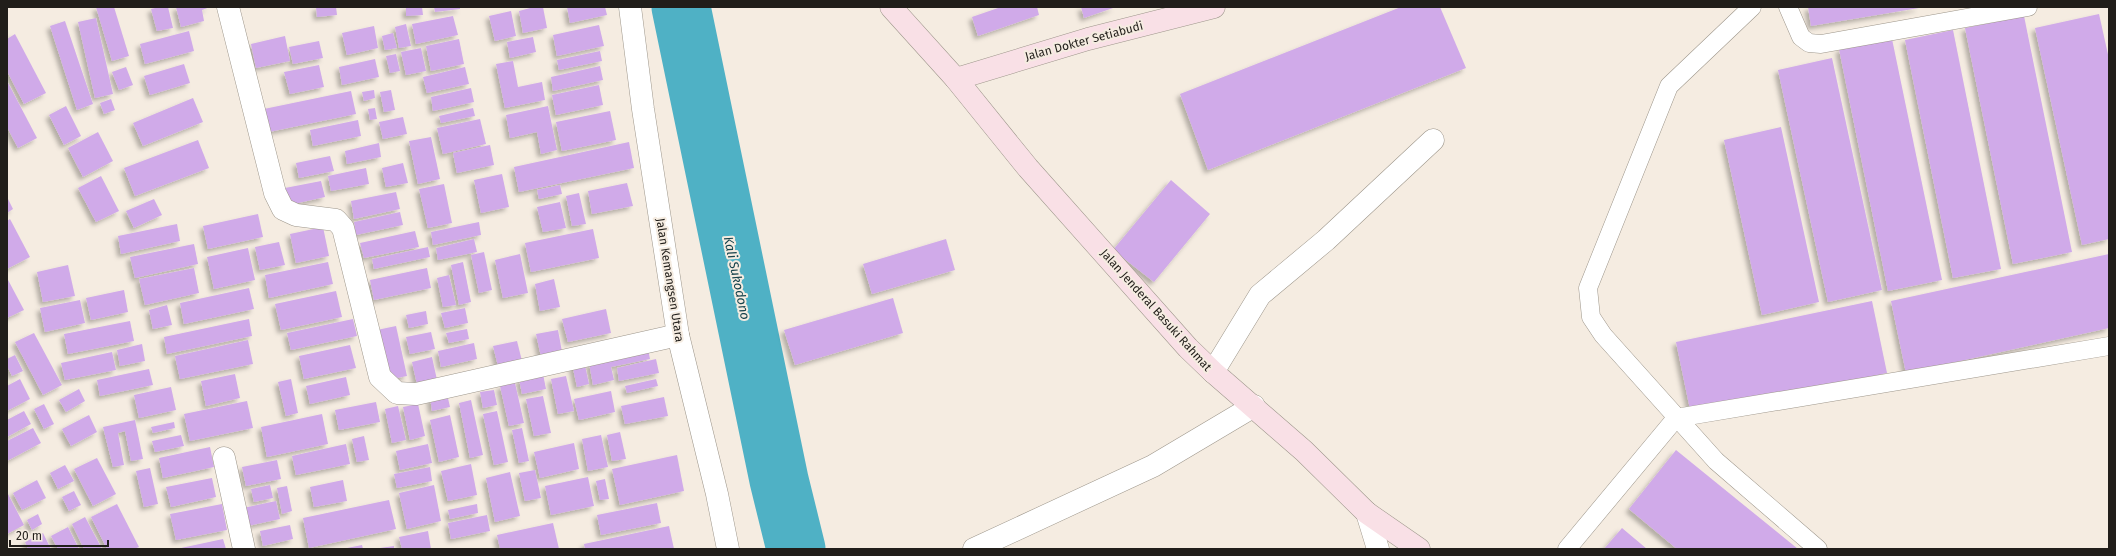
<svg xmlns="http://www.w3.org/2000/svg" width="2116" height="556" viewBox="0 0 2116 556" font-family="'Fira Sans',sans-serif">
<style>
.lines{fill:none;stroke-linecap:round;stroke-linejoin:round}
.river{stroke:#4fb1c5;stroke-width:59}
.building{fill:#d0aae9;filter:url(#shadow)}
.service-casing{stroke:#9d968b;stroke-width:19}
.minor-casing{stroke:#9d968b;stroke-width:23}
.secondary-casing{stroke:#9d968b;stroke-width:23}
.service{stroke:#fff;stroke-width:18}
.minor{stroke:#fff;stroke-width:22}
.secondary{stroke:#f9e0e6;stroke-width:22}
.labels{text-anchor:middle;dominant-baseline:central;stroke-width:4;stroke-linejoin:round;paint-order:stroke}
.street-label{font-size:12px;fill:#211e1a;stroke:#f5ece1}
.water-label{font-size:13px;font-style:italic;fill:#16434c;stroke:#f5ece1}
</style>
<defs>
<filter id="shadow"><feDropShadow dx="-3.5" dy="3.5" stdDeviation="2" flood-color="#0004"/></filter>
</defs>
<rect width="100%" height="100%" fill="#f5ece1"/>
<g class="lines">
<path class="river" d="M 681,7 L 779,480 L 796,549"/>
</g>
<g class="building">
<path d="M 96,7 L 114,7 L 129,56 L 112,61 Z"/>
<path d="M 159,7 L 168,7 L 173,28 L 157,31 L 151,9 Z"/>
<path d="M 176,7 L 210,7 L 202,10 L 204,21 L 181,27 Z"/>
<path d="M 316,7 L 336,7 L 337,15 L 317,17 Z"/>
<path d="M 406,7 L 422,7 L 423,15 L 406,16 Z"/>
<path d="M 434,7 L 460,7 L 460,9 L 435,12 Z"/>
<path d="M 534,7 L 543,7 L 547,28 L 523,33 L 519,11 Z"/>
<path d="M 567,7 L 605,7 L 607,15 L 570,23 Z"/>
<path d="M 1001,7 L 1037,7 L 1039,15 L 978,36 L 972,17 Z"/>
<path d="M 1081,7 L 1116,7 L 1084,18 Z"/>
<path d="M 1401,7 L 1440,7 L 1466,68 L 1208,170 L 1180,94 Z"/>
<path d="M 1808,7 L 1919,7 L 1919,8 L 1811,26 Z"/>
<path d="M 511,11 L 516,36 L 495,41 L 489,16 Z"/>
<path d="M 2099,14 L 2109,59 L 2109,239 L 2082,245 L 2035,28 Z"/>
<path d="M 453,16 L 458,35 L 416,44 L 412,24 Z"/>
<path d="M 2024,16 L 2072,252 L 2013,264 L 1965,28 Z"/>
<path d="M 96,18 L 113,94 L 95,98 L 78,22 Z"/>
<path d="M 65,21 L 93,104 L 77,110 L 50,26 Z"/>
<path d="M 406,24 L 411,46 L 399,48 L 395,27 Z"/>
<path d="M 599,25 L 604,46 L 557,56 L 553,35 Z"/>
<path d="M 374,26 L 378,48 L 347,55 L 342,33 Z"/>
<path d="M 1953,30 L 2001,269 L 1953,278 L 1905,40 Z"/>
<path d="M 189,31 L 194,51 L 145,64 L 140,44 Z"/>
<path d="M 393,33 L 397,48 L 385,50 L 382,36 Z"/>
<path d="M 15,34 L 46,93 L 24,104 L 7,71 L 7,39 Z"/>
<path d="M 285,36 L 290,61 L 256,68 L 251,44 Z"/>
<path d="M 533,37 L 536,52 L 510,58 L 507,42 Z"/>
<path d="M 459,39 L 464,64 L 431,71 L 426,46 Z"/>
<path d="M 1892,39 L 1942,280 L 1888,291 L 1839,49 Z"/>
<path d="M 319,41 L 323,58 L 293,64 L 289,47 Z"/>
<path d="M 421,48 L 426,71 L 406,75 L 401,52 Z"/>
<path d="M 600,51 L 602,61 L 559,70 L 557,60 Z"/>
<path d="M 396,54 L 400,71 L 390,73 L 386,56 Z"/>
<path d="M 1832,58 L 1882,290 L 1828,302 L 1778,70 Z"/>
<path d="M 375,59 L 379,77 L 342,85 L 339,67 Z"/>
<path d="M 513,61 L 518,87 L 542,82 L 545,100 L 505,108 L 496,64 Z"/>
<path d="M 184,64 L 190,83 L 150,95 L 144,76 Z"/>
<path d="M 319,65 L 324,87 L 290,94 L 284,72 Z"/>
<path d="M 600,66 L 603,80 L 553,91 L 551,77 Z"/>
<path d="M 126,67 L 133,85 L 119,90 L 112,72 Z"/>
<path d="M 465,67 L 469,84 L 427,93 L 423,77 Z"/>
<path d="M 7,81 L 37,138 L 18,148 L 7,127 Z"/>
<path d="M 599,85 L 603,105 L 556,115 L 552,95 Z"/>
<path d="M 471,88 L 474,102 L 433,111 L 431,97 Z"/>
<path d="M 374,90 L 375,98 L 364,101 L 362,92 Z"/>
<path d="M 391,90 L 395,110 L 384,112 L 380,92 Z"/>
<path d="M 351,91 L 356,114 L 269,132 L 264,109 Z"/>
<path d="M 193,98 L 203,122 L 143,146 L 133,123 Z"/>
<path d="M 111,99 L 115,110 L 104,114 L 100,103 Z"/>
<path d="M 66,106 L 81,136 L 64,145 L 49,115 Z"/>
<path d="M 548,106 L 557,150 L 541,154 L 537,132 L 510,138 L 506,115 Z"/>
<path d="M 375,108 L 377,119 L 370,120 L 368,109 Z"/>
<path d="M 473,108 L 475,116 L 441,123 L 439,116 Z"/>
<path d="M 610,111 L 616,140 L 562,151 L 556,122 Z"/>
<path d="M 403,117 L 407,134 L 383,139 L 379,122 Z"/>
<path d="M 480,119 L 486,144 L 443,154 L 437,128 Z"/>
<path d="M 358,120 L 361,136 L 313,146 L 310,130 Z"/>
<path d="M 1781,127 L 1819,302 L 1762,315 L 1724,140 Z"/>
<path d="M 98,132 L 113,161 L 83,177 L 68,148 Z"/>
<path d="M 431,137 L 440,179 L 418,184 L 409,141 Z"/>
<path d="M 198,140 L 209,168 L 135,196 L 124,168 Z"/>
<path d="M 629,142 L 634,168 L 519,192 L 514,167 Z"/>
<path d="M 379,143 L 381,157 L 347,164 L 345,151 Z"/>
<path d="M 490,145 L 494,165 L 457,173 L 453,153 Z"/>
<path d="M 330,156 L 334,171 L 299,178 L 296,163 Z"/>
<path d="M 403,163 L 408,183 L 386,187 L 382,168 Z"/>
<path d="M 366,168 L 369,184 L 331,191 L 328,176 Z"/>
<path d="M 502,174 L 509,207 L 481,213 L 474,180 Z"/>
<path d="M 101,176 L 119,211 L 96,222 L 78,188 Z"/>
<path d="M 1171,180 L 1210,214 L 1154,282 L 1113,250 Z"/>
<path d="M 321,181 L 325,197 L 289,205 L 285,188 Z"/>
<path d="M 627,183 L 633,206 L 592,214 L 588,191 Z"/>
<path d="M 444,184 L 452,223 L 428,228 L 419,189 Z"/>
<path d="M 560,185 L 562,194 L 539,199 L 537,190 Z"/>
<path d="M 396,192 L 400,209 L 354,219 L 351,201 Z"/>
<path d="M 579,193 L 586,224 L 572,226 L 566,196 Z"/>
<path d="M 7,197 L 13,209 L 7,213 Z"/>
<path d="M 154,199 L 162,215 L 134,228 L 126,211 Z"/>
<path d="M 560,202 L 566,228 L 543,232 L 537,207 Z"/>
<path d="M 400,212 L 403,225 L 356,235 L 354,222 Z"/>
<path d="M 258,214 L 263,237 L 208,249 L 203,226 Z"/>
<path d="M 10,219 L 30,257 L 7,269 L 7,221 Z"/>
<path d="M 479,222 L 481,235 L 433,245 L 431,232 Z"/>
<path d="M 177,224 L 180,241 L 121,254 L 118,236 Z"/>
<path d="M 323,227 L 329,256 L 296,263 L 290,234 Z"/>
<path d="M 593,229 L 599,258 L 531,272 L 525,243 Z"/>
<path d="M 415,231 L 419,247 L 364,258 L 360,243 Z"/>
<path d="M 474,239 L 477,252 L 438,260 L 436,248 Z"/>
<path d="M 946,239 L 955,270 L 872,294 L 863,264 Z"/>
<path d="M 279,242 L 285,265 L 260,270 L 255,247 Z"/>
<path d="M 194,244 L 198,264 L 135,278 L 130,257 Z"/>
<path d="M 428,247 L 430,257 L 374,269 L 372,259 Z"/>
<path d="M 248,248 L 255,280 L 214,289 L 207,257 Z"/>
<path d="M 484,252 L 492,290 L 479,293 L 471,255 Z"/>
<path d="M 520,254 L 528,293 L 503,298 L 495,260 Z"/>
<path d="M 2109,254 L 2109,328 L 1906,373 L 1891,301 Z"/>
<path d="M 328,262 L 333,284 L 269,298 L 265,275 Z"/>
<path d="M 463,262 L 471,302 L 459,305 L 451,265 Z"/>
<path d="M 68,265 L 75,296 L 43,302 L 37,272 Z"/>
<path d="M 194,268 L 199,293 L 145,305 L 139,279 Z"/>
<path d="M 427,268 L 431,288 L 374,300 L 370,280 Z"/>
<path d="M 449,275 L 456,305 L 443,307 L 437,278 Z"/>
<path d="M 7,278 L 24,310 L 7,318 Z"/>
<path d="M 554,279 L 560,307 L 540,311 L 535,284 Z"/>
<path d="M 249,288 L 254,309 L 184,324 L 180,303 Z"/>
<path d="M 124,290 L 128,312 L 91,320 L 86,298 Z"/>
<path d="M 336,291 L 342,317 L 281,330 L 275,304 Z"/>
<path d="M 893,298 L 903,333 L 795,365 L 784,330 Z"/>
<path d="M 80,300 L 85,323 L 45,332 L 40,308 Z"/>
<path d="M 1872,301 L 1887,373 L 1691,414 L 1676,342 Z"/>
<path d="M 167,305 L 172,325 L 153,329 L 149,310 Z"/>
<path d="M 465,308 L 468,323 L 445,328 L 441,313 Z"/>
<path d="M 606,309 L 611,333 L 568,342 L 562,319 Z"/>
<path d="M 426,311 L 428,324 L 409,328 L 406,315 Z"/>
<path d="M 249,319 L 252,336 L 167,354 L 164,337 Z"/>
<path d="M 353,319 L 357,336 L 291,350 L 287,333 Z"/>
<path d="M 130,321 L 134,341 L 68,354 L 64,334 Z"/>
<path d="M 396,326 L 407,376 L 387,380 L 377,330 Z"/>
<path d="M 467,329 L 469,339 L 449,343 L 446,333 Z"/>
<path d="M 558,330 L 563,357 L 542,361 L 536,334 Z"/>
<path d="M 431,332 L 435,349 L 410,354 L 406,337 Z"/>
<path d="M 34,333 L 62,385 L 43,395 L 15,342 Z"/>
<path d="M 248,340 L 253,364 L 180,379 L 175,356 Z"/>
<path d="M 517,341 L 523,365 L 499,370 L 493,346 Z"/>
<path d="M 474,343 L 477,359 L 441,367 L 438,351 Z"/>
<path d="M 142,344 L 145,361 L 120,366 L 117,350 Z"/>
<path d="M 350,345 L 356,368 L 304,379 L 299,356 Z"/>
<path d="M 648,349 L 650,359 L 611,367 L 614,380 L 593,385 L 589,363 Z"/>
<path d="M 112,352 L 116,370 L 65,380 L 61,363 Z"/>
<path d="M 15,355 L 23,371 L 12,376 L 7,366 L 7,359 Z"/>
<path d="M 583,356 L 589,384 L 577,387 L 571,359 Z"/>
<path d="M 432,357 L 437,380 L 417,384 L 412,362 Z"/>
<path d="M 656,359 L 659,373 L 619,381 L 617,368 Z"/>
<path d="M 149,369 L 153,385 L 100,396 L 97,380 Z"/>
<path d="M 235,374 L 240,398 L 206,406 L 201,381 Z"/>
<path d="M 543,374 L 546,389 L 522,394 L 519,379 Z"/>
<path d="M 566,376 L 574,411 L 558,414 L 551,379 Z"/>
<path d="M 346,377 L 350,395 L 310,404 L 306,386 Z"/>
<path d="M 20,379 L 30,399 L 7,411 L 7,386 Z"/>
<path d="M 291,379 L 298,413 L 286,416 L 278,382 Z"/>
<path d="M 656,379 L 658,386 L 627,393 L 625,386 Z"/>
<path d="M 515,383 L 524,423 L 509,426 L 500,386 Z"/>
<path d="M 171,387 L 176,410 L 139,418 L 134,395 Z"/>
<path d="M 79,389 L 85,401 L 66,412 L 59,400 Z"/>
<path d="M 494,390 L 497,405 L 483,408 L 480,392 Z"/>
<path d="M 611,391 L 615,412 L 579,420 L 574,399 Z"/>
<path d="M 447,394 L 450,407 L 432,411 L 430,397 Z"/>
<path d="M 543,396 L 551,433 L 534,436 L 526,399 Z"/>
<path d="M 664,397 L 668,416 L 625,424 L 621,406 Z"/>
<path d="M 471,400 L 483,455 L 470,458 L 459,403 Z"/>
<path d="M 247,401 L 253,428 L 190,441 L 184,414 Z"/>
<path d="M 376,402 L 380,422 L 339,430 L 335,410 Z"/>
<path d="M 44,404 L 54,424 L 44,429 L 34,409 Z"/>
<path d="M 418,404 L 425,436 L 410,440 L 403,407 Z"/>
<path d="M 398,406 L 406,440 L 392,443 L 385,409 Z"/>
<path d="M 24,411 L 31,424 L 7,437 L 7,420 Z"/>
<path d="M 497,411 L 508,462 L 494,465 L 483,414 Z"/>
<path d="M 322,414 L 328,444 L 267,457 L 261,427 Z"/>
<path d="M 89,415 L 97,432 L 71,446 L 62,429 Z"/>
<path d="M 450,415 L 459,457 L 439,462 L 430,420 Z"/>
<path d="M 135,420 L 143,459 L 131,461 L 125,431 L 118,433 L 124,465 L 113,467 L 103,427 Z"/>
<path d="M 174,422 L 175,428 L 153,433 L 151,427 Z"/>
<path d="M 33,428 L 41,443 L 7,461 L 7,441 Z"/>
<path d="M 522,428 L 529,461 L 519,463 L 512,430 Z"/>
<path d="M 620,432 L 626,459 L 612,461 L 607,435 Z"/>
<path d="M 181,435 L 184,446 L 155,452 L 152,441 Z"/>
<path d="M 601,435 L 608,467 L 588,471 L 582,439 Z"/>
<path d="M 364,436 L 369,460 L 357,462 L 352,439 Z"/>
<path d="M 574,443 L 579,469 L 540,478 L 534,452 Z"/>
<path d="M 346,444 L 350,464 L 296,475 L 292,456 Z"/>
<path d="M 428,444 L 432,463 L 400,470 L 396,451 Z"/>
<path d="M 210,447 L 214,467 L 163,478 L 159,458 Z"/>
<path d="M 1676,450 L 1798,549 L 1677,549 L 1629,509 Z"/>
<path d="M 677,455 L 684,491 L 620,505 L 612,469 Z"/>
<path d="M 97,458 L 116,494 L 93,506 L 74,469 Z"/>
<path d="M 277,460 L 281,479 L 246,486 L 242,467 Z"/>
<path d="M 471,464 L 477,495 L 448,501 L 441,471 Z"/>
<path d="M 65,465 L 74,481 L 58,489 L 50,473 Z"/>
<path d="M 430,467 L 432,481 L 397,488 L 394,474 Z"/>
<path d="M 150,468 L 158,504 L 144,507 L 136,471 Z"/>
<path d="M 535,470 L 541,498 L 525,501 L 519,473 Z"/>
<path d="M 510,472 L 520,516 L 495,522 L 486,478 Z"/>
<path d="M 588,477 L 594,506 L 551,515 L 545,486 Z"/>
<path d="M 212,478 L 216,497 L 171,507 L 166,487 Z"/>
<path d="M 605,479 L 609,499 L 600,500 L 596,481 Z"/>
<path d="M 37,480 L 46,498 L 22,510 L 13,493 Z"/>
<path d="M 343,480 L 347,501 L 314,507 L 310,487 Z"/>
<path d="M 270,485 L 273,498 L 254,502 L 251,489 Z"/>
<path d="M 434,485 L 441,521 L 407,529 L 399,493 Z"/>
<path d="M 287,486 L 292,511 L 282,514 L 277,488 Z"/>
<path d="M 74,491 L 81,505 L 69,511 L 62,497 Z"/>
<path d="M 7,492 L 24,525 L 7,534 Z"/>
<path d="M 389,500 L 396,529 L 309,548 L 303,518 Z"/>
<path d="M 276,501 L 280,519 L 248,526 L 243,508 Z"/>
<path d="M 657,503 L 661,523 L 601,535 L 597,515 Z"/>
<path d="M 117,504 L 139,547 L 134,549 L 107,549 L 91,517 Z"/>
<path d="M 222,504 L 227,530 L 176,540 L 170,514 Z"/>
<path d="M 477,504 L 478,513 L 450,519 L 448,510 Z"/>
<path d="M 38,514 L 42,524 L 32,530 L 27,520 Z"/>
<path d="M 487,515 L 490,531 L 451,539 L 448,523 Z"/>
<path d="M 85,517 L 102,549 L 84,549 L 72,524 Z"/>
<path d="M 553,523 L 559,549 L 500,549 L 497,535 Z"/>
<path d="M 290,525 L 293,539 L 263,546 L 260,531 Z"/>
<path d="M 669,526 L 674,549 L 585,549 L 584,544 Z"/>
<path d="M 68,527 L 79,549 L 58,549 L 51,536 Z"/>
<path d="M 1622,528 L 1647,549 L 1604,549 Z"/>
<path d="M 428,531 L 431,549 L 402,549 L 399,537 Z"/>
<path d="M 43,533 L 51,549 L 28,549 L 25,542 Z"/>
<path d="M 223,539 L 226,549 L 181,549 L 181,548 Z"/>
<path d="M 362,545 L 363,549 L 347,549 L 347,548 Z"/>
<path d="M 394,546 L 394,549 L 380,549 L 380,548 Z"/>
</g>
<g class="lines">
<defs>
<g id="service">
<path d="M 1752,7 L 1669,86 L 1588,288 L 1591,317 L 1603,335 L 1716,461 L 1818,549"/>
<path d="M 1788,7 L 1801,37 L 1809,43 L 1821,44 L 2028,7"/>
<path d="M 1567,549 L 1676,418 L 2109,346"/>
</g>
<g id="minor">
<path d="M 228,7 L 275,193 L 283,209 L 296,215 L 336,220 L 343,228 L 380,377 L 397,393 L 416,394 L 678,335"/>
<path d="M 630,7 L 643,109 L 678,335 L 717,494 L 728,549"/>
<path d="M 1213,372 L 1260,295 L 1326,240 L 1433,140"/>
<path d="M 224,458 L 244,549"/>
<path d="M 1367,513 L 1378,549"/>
<path d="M 974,549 L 1153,466 L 1254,406"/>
</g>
<g id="secondary">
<path d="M 891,7 L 956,79 L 1028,168 L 1188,348 L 1213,372 L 1304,451 L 1367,513 L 1419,549"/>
<path d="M 956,79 L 1088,39 L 1214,7"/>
</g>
</defs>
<use href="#service" class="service-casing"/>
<use href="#minor" class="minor-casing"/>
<use href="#secondary" class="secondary-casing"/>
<use href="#service" class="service"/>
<use href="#minor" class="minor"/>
<use href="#secondary" class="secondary"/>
</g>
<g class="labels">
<g class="street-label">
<text transform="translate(1084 41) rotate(-15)">Jalan Dokter Setiabudi</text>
<text transform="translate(670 280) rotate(81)">Jalan Kemangsen Utara</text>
<text transform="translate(1156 310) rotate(48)">Jalan Jenderal Basuki Rahmat</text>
</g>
<g class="water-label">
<text transform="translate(737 278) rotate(78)">Kali Sukodono</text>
</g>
</g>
<rect width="2116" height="556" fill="none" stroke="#211e1a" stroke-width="16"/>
<path d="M10 540v6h98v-6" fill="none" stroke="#211e1a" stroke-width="2"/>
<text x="16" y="540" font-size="12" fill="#211e1a" stroke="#f5ece1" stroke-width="3" paint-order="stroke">20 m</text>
</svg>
